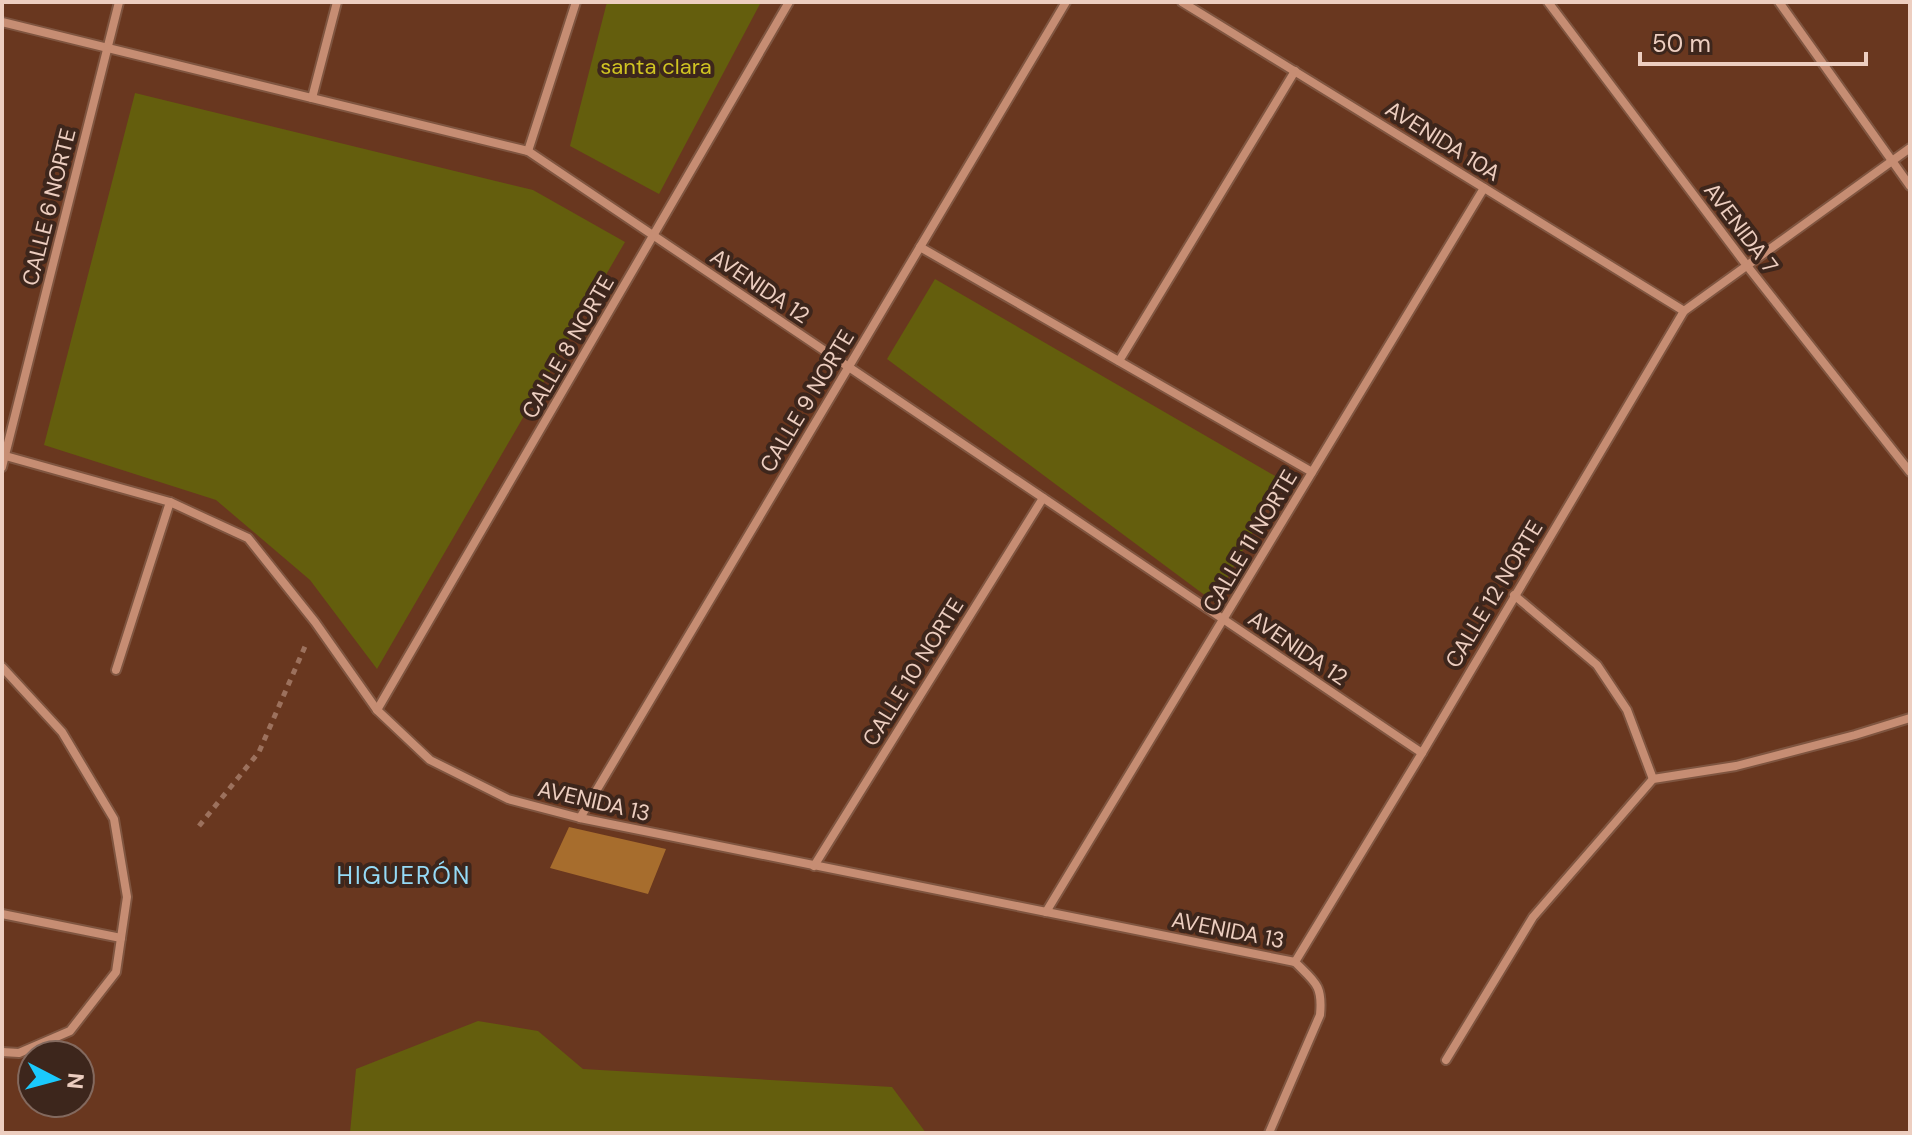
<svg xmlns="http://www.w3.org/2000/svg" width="1912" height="1135" viewBox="0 0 1912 1135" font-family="'DM Sans',sans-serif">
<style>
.green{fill:#645e0d}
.building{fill:#a76d2d}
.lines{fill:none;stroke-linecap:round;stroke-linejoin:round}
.street-casing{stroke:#7f5540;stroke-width:12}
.path{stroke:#9c715d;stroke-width:5;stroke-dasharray:6 6;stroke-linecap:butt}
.street{stroke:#c68d73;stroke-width:8}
.labels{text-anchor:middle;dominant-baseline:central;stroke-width:8;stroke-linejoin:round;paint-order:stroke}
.park-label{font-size:22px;fill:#d0c422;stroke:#3d261c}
.street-label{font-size:22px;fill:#edcec0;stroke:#3d261c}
.neighbourhood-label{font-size:24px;letter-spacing:2px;fill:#95dbf7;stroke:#3d261c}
</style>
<rect width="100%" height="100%" fill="#69371f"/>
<g class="green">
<path d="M 607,2 L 761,2 L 659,194 L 570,146 Z"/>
<path d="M 135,93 L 533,190 L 625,242 L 377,669 L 310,580 L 216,500 L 44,445 Z"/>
<path d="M 935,279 L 1282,480 L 1214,602 L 887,359 Z"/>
<path d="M 478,1021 L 538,1031 L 583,1069 L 892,1087 L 926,1133 L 350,1133 L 356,1069 Z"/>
</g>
<path class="building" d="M 569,827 L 666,849 L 648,894 L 550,868 Z"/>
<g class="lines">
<defs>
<g id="street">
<path d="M 1182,2 L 1684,311"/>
<path d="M 1548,2 L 1748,267 L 1910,472"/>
<path d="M 1779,2 L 1910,186"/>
<path d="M 2,22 L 528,151 L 1422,753"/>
<path d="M 312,98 L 337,2"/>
<path d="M 528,151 L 576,2"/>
<path d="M 920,247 L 1312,472"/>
<path d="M 1119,361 L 1295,71"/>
<path d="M 2,455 L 170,502 L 248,538 L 315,622 L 377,710 L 430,760 L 508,799 L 580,818 L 1295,962"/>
<path d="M 2,467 L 119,2"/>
<path d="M 1514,595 L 1597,665 L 1627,710 L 1653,779"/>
<path d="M 2,667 L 62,732 L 114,819 L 127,897 L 116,972 L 70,1031 L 19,1053 L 2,1052"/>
<path d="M 116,670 L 170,502"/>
<path d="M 377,710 L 789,2"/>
<path d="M 580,818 L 1066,2"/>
<path d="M 814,866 L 1043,498"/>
<path d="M 1046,912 L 1484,188"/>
<path d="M 2,914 L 121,938"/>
<path d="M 1295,962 L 1422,753 L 1684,311 L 1910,148"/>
<path d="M 1446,1060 L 1533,917 L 1653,779 L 1736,766 L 1855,735 L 1910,718"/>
<path d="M 1269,1133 L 1320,1015 C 1323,985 1315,982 1295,962"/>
</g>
</defs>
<use href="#street" class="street-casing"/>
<path class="path" d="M 199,826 L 259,752 L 307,642"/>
<use href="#street" class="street"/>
</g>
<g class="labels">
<g class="park-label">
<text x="656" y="66">santa clara</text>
</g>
<g class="street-label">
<text transform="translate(1443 141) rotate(32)">AVENIDA 10A</text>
<text transform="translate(49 207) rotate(-76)">CALLE 6 NORTE</text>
<text transform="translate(1741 228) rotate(53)">AVENIDA 7</text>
<text transform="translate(760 286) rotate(34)">AVENIDA 12</text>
<text transform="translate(568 347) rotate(-60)">CALLE 8 NORTE</text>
<text transform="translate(807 401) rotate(-59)">CALLE 9 NORTE</text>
<text transform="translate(1250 541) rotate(-59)">CALLE 11 NORTE</text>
<text transform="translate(1494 594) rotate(-59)">CALLE 12 NORTE</text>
<text transform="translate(1298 648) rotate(34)">AVENIDA 12</text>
<text transform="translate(913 672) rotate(-58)">CALLE 10 NORTE</text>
<text transform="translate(594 801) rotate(13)">AVENIDA 13</text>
<text transform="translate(1228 930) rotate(11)">AVENIDA 13</text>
</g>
<g class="neighbourhood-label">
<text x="404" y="875">HIGUERÓN</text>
</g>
</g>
<rect width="1912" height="1135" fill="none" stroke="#edcec0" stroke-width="8"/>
<g transform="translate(56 1079) rotate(96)"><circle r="38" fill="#3d261c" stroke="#83695e" stroke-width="2"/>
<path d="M0-6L14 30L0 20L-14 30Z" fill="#1bc9fc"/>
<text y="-12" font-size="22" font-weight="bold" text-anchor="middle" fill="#edcec0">N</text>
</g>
<path d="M1640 52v12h226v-12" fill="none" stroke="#edcec0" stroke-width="4"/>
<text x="1652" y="52" font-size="24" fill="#edcec0" stroke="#3d261c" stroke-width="6" paint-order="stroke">50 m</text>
</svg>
